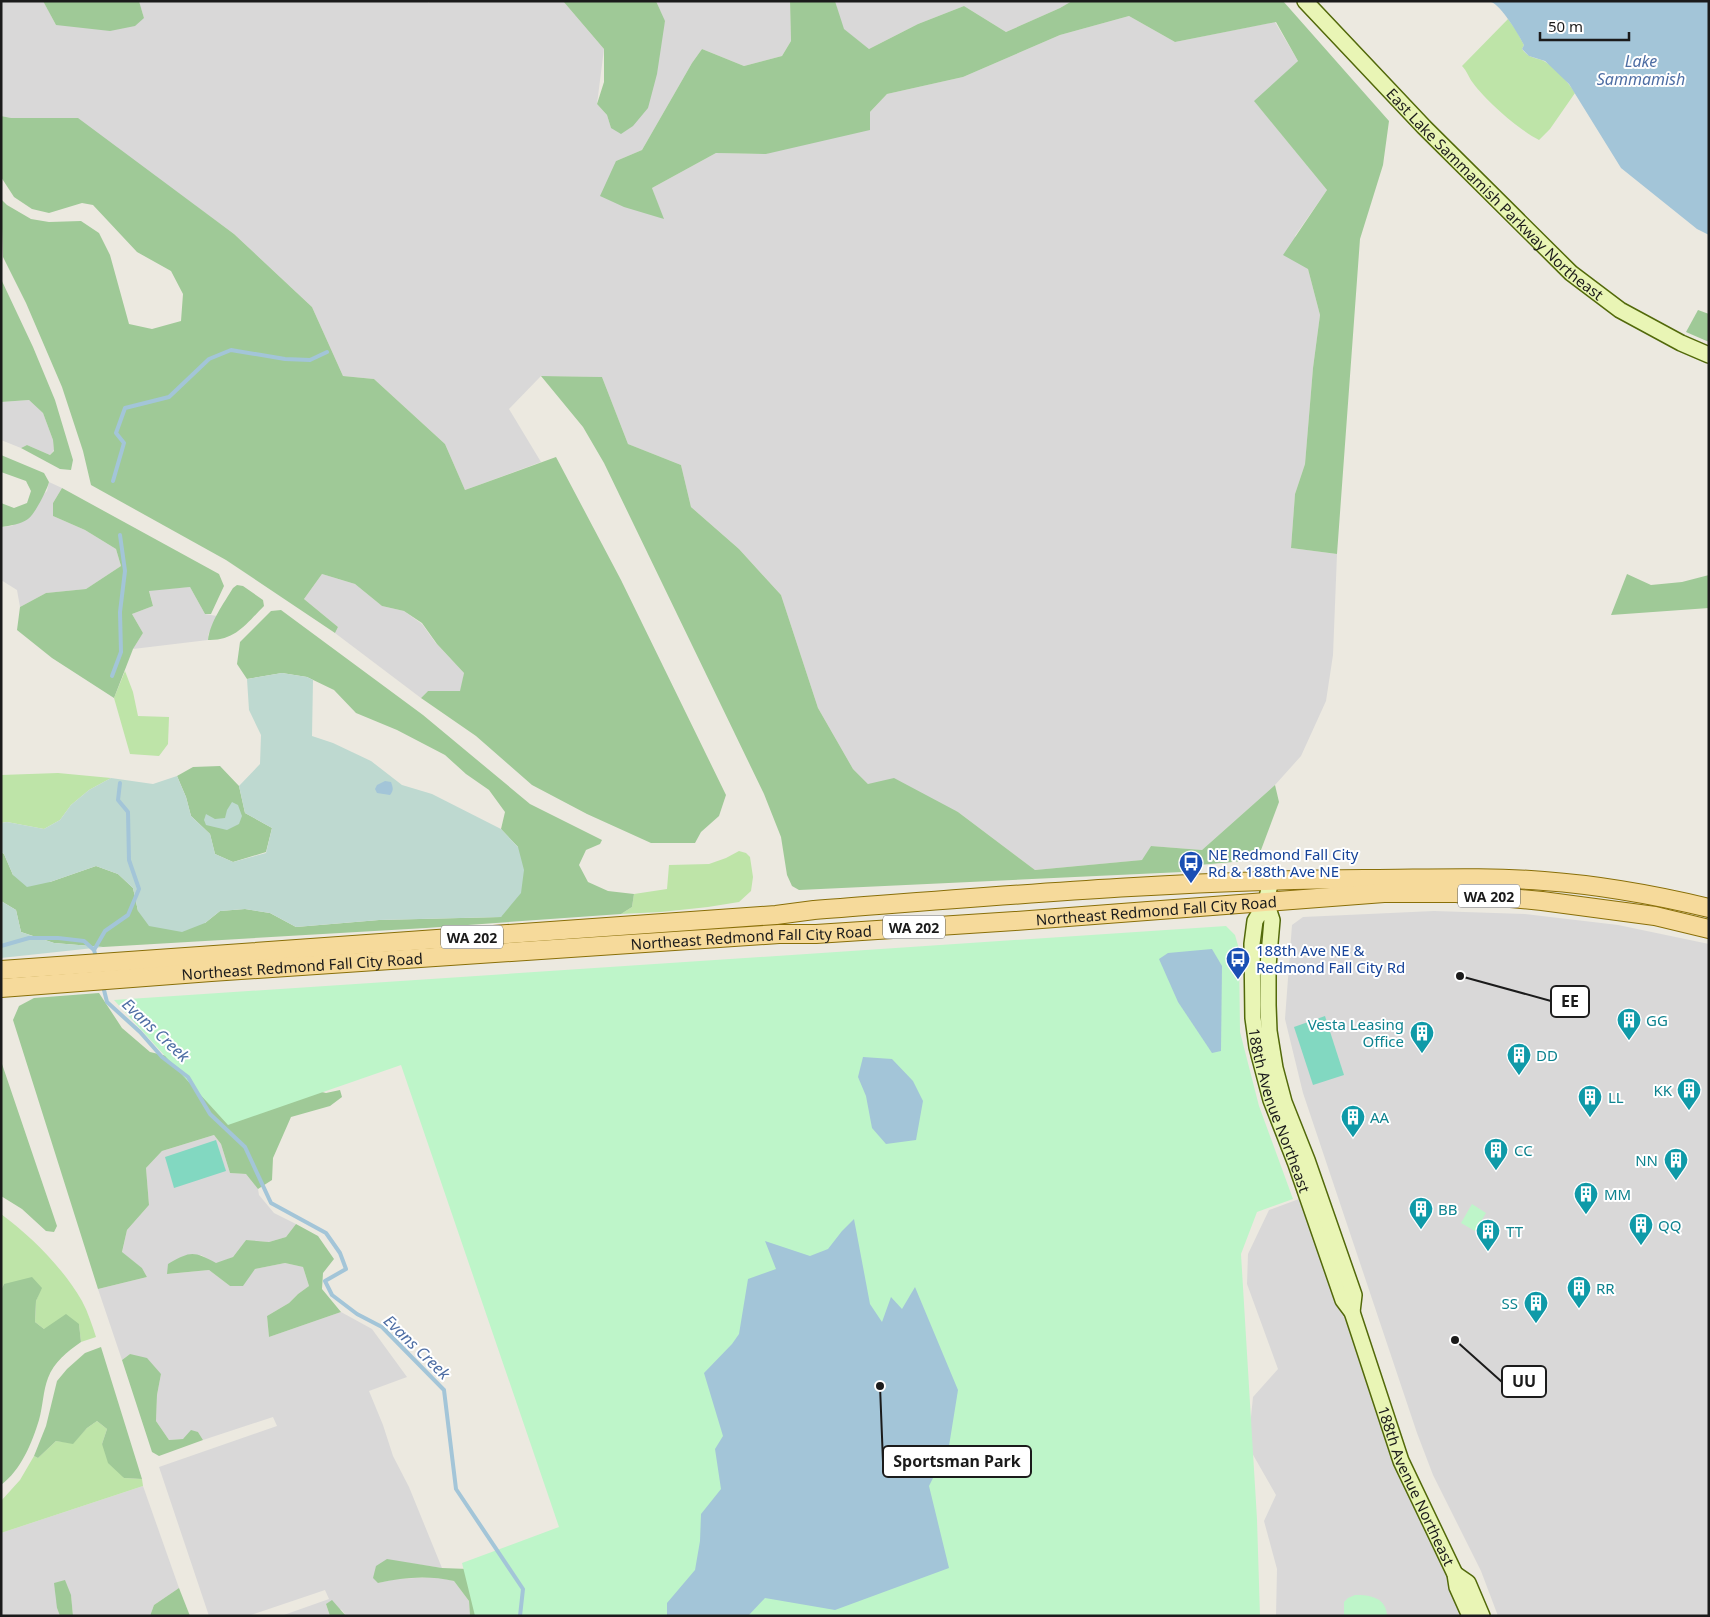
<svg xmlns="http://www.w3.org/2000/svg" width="1710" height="1617" viewBox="0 0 1710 1617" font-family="'Noto Sans',sans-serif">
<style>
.residential{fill:#d9d8d8}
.grass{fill:#bee4a8}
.forest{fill:#9fc997}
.wetland{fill:#bed9d0}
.park{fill:#bef5c9}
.pitch{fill:#82d8c1}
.water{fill:#a3c5d8}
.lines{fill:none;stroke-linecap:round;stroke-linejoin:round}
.stream{stroke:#a3c5d8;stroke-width:4}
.secondary-casing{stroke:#52690a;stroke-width:18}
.primary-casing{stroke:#896f08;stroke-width:20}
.secondary{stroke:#e9f5b5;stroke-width:15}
.primary{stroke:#f6da9b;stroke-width:18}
.labels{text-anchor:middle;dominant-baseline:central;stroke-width:4;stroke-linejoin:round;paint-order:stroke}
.shield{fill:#fff;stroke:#5f5f5f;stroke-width:1}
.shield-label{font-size:14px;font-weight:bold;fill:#1b1b1b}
.street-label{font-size:15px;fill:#1b1b1b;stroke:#fff}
.transit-label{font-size:15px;fill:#164399;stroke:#fff;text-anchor:start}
.culture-label{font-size:15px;fill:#0d838f;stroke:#fff;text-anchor:start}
.water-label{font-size:16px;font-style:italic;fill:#4e6ea4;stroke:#fff}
.leader{fill:none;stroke:#1b1b1b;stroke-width:2}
.callout-dot{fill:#1b1b1b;stroke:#fff;stroke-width:2}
.callout{fill:#fff;stroke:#1b1b1b;stroke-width:2}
.callout-label{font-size:16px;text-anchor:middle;font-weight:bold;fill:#1b1b1b}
</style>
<rect width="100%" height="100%" fill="#ece9e0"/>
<g class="residential">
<path d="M 1,1 L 43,1 L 56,25 L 144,18 L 139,1 L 428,1 L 428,3 L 431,1 L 563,1 L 604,49 L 597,104 L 607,115 L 611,128 L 665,22 L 656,1 L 790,1 L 791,41 L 782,56 L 744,66 L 702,49 L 692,63 L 642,150 L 616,161 L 663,219 L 652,188 L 716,153 L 766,154 L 870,112 L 887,94 L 963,77 L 1060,35 L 1129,16 L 1175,42 L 1275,22 L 1298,61 L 1255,102 L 1327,190 L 1295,236 L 1308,269 L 1320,315 L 1313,368 L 1305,464 L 1295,494 L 1291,548 L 1337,554 L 1333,655 L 1326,701 L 1301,756 L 1275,785 L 1202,850 L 1151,846 L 1143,860 L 1035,870 L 958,812 L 868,784 L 853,769 L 818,708 L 781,595 L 739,549 L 691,507 L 681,465 L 628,444 L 602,377 L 541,376 L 509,409 L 541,462 L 465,490 L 445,444 L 374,379 L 343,376 L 312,307 L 234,234 L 174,190 L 11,118 L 1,116 Z"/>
<path d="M 835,1 L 1072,1 L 1060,8 L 1006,32 L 964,6 L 918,24 L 869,49 L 843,29 Z"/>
<path d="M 29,400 L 43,413 L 53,440 L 54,450 L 50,455 L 27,445 L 21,448 L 1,440 L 1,402 Z"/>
<path d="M 49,482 L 62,488 L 53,503 L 53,516 L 85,530 L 116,549 L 121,566 L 86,589 L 46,593 L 20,607 L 17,590 L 1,580 L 1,527 L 12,526 L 47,491 Z"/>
<path d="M 322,574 L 355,584 L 382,606 L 404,611 L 422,624 L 435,642 L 464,673 L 461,691 L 428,691 L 421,698 L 335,633 L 338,627 L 304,599 Z"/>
<path d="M 190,587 L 205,614 L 217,616 L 208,635 L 208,640 L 133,649 L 143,633 L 132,614 L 153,606 L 149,590 Z"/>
<path d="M 1434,911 L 1525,914 L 1618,925 L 1709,944 L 1709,1616 L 1498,1616 L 1481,1571 L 1433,1475 L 1417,1433 L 1303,1093 L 1285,1019 L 1292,925 L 1303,917 Z"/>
<path d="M 214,1135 L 221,1144 L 230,1173 L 246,1174 L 258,1189 L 259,1195 L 274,1213 L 296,1224 L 286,1237 L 269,1242 L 246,1240 L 233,1257 L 216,1264 L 201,1255 L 168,1274 L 209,1270 L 230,1286 L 255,1269 L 285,1263 L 303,1267 L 309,1286 L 298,1294 L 289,1303 L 267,1316 L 269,1337 L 341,1312 L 372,1329 L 407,1377 L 369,1391 L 383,1425 L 393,1456 L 409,1487 L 442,1568 L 387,1560 L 378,1583 L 396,1579 L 437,1577 L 454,1581 L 469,1601 L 470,1616 L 346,1616 L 342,1610 L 326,1604 L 330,1616 L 281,1616 L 329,1599 L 325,1590 L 248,1616 L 209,1616 L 159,1467 L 277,1426 L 273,1417 L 203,1440 L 198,1432 L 183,1439 L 169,1440 L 156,1421 L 157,1395 L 161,1374 L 130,1354 L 122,1360 L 98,1289 L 147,1277 L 142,1268 L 122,1253 L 127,1230 L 149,1205 L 146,1168 L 162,1151 Z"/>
<path d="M 1307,1196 L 1401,1460 L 1470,1616 L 1276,1616 L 1277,1569 L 1264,1521 L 1276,1495 L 1248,1446 L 1253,1397 L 1278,1369 L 1247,1284 L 1248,1254 L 1269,1210 Z"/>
<path d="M 143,1486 L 179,1588 L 154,1605 L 150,1616 L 73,1616 L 71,1595 L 57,1608 L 60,1616 L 1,1616 L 1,1533 Z"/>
</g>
<g class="grass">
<path d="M 1508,19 L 1516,30 L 1524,45 L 1522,49 C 1531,61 1538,56 1547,63 C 1558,70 1568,82 1575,93 L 1550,129 L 1539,140 C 1518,129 1487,102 1473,83 C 1469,78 1467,71 1462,66 Z"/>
<path d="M 125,671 L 133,692 L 138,716 L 169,717 L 168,744 L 159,756 L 130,754 L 114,698 Z"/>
<path d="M 58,773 L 111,778 L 89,790 L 71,805 L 60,820 L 44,829 L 7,822 L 1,823 L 1,775 Z"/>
<path d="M 739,851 L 746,853 L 750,857 L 753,877 L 751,891 L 739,902 L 708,907 L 661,912 L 621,914 L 632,907 L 634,894 L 667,889 L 669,865 L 709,864 L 726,858 Z"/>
<path d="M 1,1214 C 32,1237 63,1268 82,1301 C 88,1312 92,1325 96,1337 L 81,1342 L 79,1324 L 44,1329 L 35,1322 L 36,1301 L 41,1288 L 4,1284 L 1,1290 Z"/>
<path d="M 97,1421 L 107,1429 L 102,1444 L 124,1478 L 142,1479 L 143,1486 L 1,1533 L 1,1501 L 20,1480 L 34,1456 L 38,1458 L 56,1441 L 73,1443 L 87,1428 Z"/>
</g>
<g class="forest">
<path d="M 43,1 L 139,1 L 144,18 L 135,26 L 110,31 L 56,25 Z"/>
<path d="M 563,1 L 656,1 L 665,21 L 657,74 L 648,108 L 633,126 L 621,134 L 611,128 L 607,115 L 597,104 L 604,82 L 604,49 Z"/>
<path d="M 790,1 L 835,1 L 844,29 L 869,49 L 918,24 L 964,6 L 1006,32 L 1060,8 L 1072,1 L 1283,1 L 1389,121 L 1383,165 L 1360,239 L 1337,554 L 1291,548 L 1295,494 L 1305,464 L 1313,368 L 1320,315 L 1308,269 L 1283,255 L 1327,190 L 1254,101 L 1298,61 L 1276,22 L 1175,42 L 1129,16 L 1060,35 L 963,77 L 887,94 L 870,112 L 870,130 L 766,154 L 716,153 L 652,188 L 664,219 L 624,207 L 600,196 L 616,161 L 642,150 L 692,63 L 702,49 L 744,66 L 782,56 L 791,41 Z"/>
<path d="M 1,116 L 11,118 L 78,118 L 234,234 L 312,307 L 343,376 L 374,379 L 445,444 L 465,490 L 556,457 L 621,580 L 726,795 L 719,816 L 701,832 L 695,843 L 651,843 L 587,814 L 532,785 L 476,736 L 421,698 L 428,691 L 460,691 L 464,673 L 437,644 L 422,623 L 404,611 L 382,606 L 355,584 L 322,574 L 304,599 L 338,627 L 335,633 L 226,560 L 91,485 L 83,451 L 62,387 L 26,303 L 3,257 L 1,199 L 7,205 L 31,219 L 49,222 L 81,221 L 99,233 L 110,255 L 129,324 L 152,329 L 181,321 L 183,294 L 171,271 L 137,252 L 93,205 L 82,203 L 49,213 L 32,209 L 14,197 L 1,177 Z"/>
<path d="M 1,279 L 33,347 L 55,400 L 73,460 L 71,470 L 60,469 L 21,448 L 27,445 L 50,455 L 54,451 L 53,440 L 43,413 L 29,400 L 1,402 Z"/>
<path d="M 1698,310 L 1709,314 L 1709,342 L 1686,332 Z"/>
<path d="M 541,376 L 602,377 L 628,444 L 681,465 L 691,507 L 739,549 L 781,595 L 818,708 L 853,769 L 868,784 L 894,778 L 958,812 L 1035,870 L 1142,860 L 1151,846 L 1202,850 L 1275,785 L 1279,802 L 1261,850 L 1244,861 L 1188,866 L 1182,872 L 799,890 L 792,886 L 787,875 L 781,837 L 764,794 L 604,463 L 583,427 Z"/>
<path d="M 1,455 L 44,473 L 49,482 C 47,490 35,514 28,519 C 21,524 10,526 1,527 L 1,503 L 14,508 L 27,503 L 31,491 L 26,481 L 1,472 Z"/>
<path d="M 62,488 L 219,574 L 224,586 L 211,614 L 205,614 L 190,587 L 149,591 L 153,606 L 132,614 L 143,633 L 133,649 L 114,698 L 52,658 L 17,630 L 20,607 L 46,593 L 86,589 L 121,566 L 116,549 L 85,530 L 53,516 L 53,503 Z"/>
<path d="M 1627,574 L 1651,585 L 1682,582 L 1709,575 L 1709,608 L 1611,615 Z"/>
<path d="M 237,585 L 243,586 L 263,600 L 264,606 C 246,624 235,641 208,640 C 210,622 224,603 233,588 Z"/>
<path d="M 281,610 L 423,715 L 530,804 L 602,840 L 600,844 L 586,850 L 579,865 L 588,882 L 608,891 L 634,894 L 632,907 L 621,914 L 426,928 L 103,947 L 54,943 L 21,932 L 16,910 L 1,901 L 1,852 L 4,854 L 13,875 L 50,882 L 96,866 L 118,874 L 133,888 L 138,911 L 205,923 L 220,911 L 245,909 L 270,913 L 296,927 L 379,920 L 501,917 L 518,847 L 501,829 L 505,812 L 489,790 L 466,774 L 445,755 L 397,730 L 356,713 L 334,690 L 307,677 L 282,673 L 247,679 L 237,664 L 240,642 L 271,611 Z"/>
<path d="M 220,766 L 239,786 L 245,813 L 272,828 L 266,852 L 233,862 L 215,854 L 210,834 L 191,816 L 186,797 L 177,776 L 193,767 Z"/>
<path d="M 99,993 L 122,1028 L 150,1052 L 326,1093 L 340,1090 L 342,1097 L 330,1106 L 291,1117 L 273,1158 L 272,1180 L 258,1189 L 246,1174 L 230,1173 L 221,1144 L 214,1135 L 162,1151 L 146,1168 L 149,1205 L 127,1230 L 122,1252 L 142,1268 L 147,1277 L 98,1289 L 13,1020 L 19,1006 L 34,998 Z"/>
<path d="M 1,1061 L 57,1226 L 54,1232 L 46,1231 L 22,1209 L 1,1196 Z"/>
<path d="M 296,1224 L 318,1236 L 334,1259 L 323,1273 L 322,1289 L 341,1312 L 269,1337 L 267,1316 L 289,1303 L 298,1294 L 309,1286 L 303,1267 L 285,1263 L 255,1269 L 243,1286 L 230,1286 L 209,1270 L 167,1274 L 168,1264 C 191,1251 193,1251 216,1263 L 233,1257 L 246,1240 L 269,1242 L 286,1237 Z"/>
<path d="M 32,1277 L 42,1288 L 36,1301 L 35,1322 L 44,1329 L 66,1314 L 79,1324 L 81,1342 C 67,1352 54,1362 48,1378 C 43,1391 43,1406 39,1420 C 32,1443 21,1470 1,1485 L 1,1290 L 4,1284 Z"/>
<path d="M 101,1347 L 142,1479 L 124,1478 L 108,1463 L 102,1444 L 107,1429 L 97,1421 L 87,1428 L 73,1444 L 56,1441 L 38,1458 L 34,1456 L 46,1426 L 57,1381 L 67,1369 L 85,1353 Z"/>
<path d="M 130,1354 L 147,1358 L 161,1374 L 157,1395 L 156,1421 L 169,1440 L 183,1439 L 191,1430 L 198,1432 L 203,1440 L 159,1456 L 152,1452 L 122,1360 Z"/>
<path d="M 387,1559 L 442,1568 L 468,1569 L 498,1616 L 470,1616 L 469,1601 L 454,1581 C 429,1575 403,1577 378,1583 L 373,1578 L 376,1566 Z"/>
<path d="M 65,1580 L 71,1595 L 73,1616 L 60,1616 L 57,1608 L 54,1583 Z"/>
<path d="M 179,1588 L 190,1616 L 150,1616 L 154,1605 Z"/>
<path d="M 332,1600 L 346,1616 L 330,1616 L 326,1604 Z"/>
</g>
<g class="wetland">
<path d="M 282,673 L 307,677 L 313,680 L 312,736 L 333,743 L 371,761 L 402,785 L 432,794 L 501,829 L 518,847 L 524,870 L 521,893 L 501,917 L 379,920 L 296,927 L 270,913 L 245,909 L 220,911 L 205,923 L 182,932 L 149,926 L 138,911 L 133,888 L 118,874 L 96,866 L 50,882 L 27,887 L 13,875 L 4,854 L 1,852 L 1,823 L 7,822 L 44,829 L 60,820 L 71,805 L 89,790 L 111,778 L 153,784 L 177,776 L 186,797 L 191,816 L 210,834 L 215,854 L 233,862 L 266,853 L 272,828 L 245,813 L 239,786 L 260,764 L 261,735 L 249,710 L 247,679 Z"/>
<path d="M 232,802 L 238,805 L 242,816 L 239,824 L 227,830 L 206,825 L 204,820 L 206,814 L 215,819 L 225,818 L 227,810 Z"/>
<path d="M 1,901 L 16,910 L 21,932 L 54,943 L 103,947 L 1,958 Z"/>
</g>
<g class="park">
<path d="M 1226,926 L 1235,935 L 1239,949 L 1240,1032 L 1259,1106 L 1293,1199 L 1257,1212 L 1241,1254 L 1257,1519 L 1260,1616 L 475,1616 L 462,1563 L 559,1527 L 401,1065 L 228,1125 L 114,1000 Z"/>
<path d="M 1472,1204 L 1486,1213 L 1475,1231 L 1461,1223 Z"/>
<path d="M 1355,1595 C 1370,1595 1386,1597 1387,1616 L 1344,1616 L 1344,1602 L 1348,1598 Z"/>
</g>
<g class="pitch">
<path d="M 1325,1016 L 1344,1075 L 1313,1085 L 1294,1027 Z"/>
<path d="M 216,1140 L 226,1171 L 174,1188 L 165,1157 Z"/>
</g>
<g class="water">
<path d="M 1478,1 L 1709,1 L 1709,235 L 1697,229 L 1621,168 L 1569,84 L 1545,61 L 1529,56 L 1522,49 L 1524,45 C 1519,35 1501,5 1491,2 C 1487,1 1482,2 1478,1 Z"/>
<path d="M 385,781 L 391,782 C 393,788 394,790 390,795 L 377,793 L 375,789 L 377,785 Z"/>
<path d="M 1212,949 L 1222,966 L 1221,1051 L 1212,1053 L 1178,1002 L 1159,959 L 1168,953 Z"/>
<path d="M 863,1057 L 892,1059 L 913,1081 L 923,1101 L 916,1140 L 886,1144 L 872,1128 L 866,1096 L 858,1077 Z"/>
<path d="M 854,1219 L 870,1304 L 882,1322 L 891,1297 L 902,1309 L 915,1287 L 958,1390 L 949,1446 L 929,1486 L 949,1568 L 835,1610 L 765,1598 L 748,1616 L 667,1616 L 667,1603 L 695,1570 L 700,1541 L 701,1514 L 721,1489 L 715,1449 L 723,1436 L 704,1373 L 732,1344 L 739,1334 L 748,1279 L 776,1269 L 765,1241 L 810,1256 L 828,1249 L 842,1231 Z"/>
</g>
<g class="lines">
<g class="stream">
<path d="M 113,481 L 124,443 L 116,433 L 125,408 L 169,397 L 209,359 L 231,350 L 285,359 L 310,360 L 327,352"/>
<path d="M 112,676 L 121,652 L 120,612 L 125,571 L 120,535"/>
<path d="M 1,946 L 29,938 L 58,938 L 84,941 L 94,950 L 96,957"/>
<path d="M 94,950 L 105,931 L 128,915 L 139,889 L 129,860 L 128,812 L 118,800 L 120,783"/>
<path d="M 103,986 L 107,1002 L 140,1032 L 162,1057 L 188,1077 L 210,1114 L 245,1147 L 271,1203 L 326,1233 L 340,1253 L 346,1269 L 325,1281 L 332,1295 L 357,1314 L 382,1327 L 444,1390 L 456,1489 L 523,1589 L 520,1616"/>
</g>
<defs>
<g id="secondary">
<path id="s1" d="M 1305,1 L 1424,127 L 1571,273 L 1620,310 L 1681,343 L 1709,355"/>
<path id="s2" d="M 1271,880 L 1266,902 L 1255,921 L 1252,944 L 1253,1018 L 1257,1047 L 1271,1100 L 1296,1164 L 1343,1300 L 1352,1312 L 1401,1461 L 1455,1574 L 1457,1587 L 1470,1616"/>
<path d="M 1266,902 L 1272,920 L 1268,966 L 1268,1005 L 1269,1031 L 1275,1068 L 1284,1102 L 1307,1160 L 1354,1295 L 1352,1312"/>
<path d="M 1455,1574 L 1468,1583 L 1482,1616"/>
</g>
<g id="primary">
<path d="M 1,970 L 776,915 L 814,910 C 997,896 1180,880 1364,879 C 1424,879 1484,876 1544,881 C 1599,885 1655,895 1709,908"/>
<path id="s3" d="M 1,988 L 211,972 L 779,934 L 816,934 L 1015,921 L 1384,893 L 1456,893 L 1542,901 L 1655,916 L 1709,929"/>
</g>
</defs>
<use href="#secondary" class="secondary-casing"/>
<use href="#primary" class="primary-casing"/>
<use href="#secondary" class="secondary"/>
<use href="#primary" class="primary"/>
</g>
<defs>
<symbol id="bus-pin" viewBox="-11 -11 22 30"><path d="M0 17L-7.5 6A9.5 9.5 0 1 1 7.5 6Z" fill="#1a4fb4" stroke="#fff"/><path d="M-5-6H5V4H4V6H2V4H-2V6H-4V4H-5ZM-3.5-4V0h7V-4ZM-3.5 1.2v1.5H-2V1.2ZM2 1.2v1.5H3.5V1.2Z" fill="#fff"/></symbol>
<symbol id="building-pin" viewBox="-11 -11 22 30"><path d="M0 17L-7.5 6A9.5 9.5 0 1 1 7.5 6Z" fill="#0f9aa8" stroke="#fff"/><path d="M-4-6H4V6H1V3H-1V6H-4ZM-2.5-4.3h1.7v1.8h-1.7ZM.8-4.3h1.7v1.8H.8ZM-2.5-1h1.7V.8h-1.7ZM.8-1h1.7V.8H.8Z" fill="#fff"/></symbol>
</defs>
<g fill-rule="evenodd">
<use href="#bus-pin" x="1177" y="849" width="28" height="38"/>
<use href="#bus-pin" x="1224" y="945" width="28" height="38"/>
<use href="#building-pin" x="1615" y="1006" width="28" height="38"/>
<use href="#building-pin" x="1408" y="1019" width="28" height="38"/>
<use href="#building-pin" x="1505" y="1041" width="28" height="38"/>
<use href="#building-pin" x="1675" y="1076" width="28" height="38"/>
<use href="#building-pin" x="1576" y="1083" width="28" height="38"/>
<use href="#building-pin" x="1339" y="1103" width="28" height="38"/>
<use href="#building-pin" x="1482" y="1136" width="28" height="38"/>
<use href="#building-pin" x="1662" y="1146" width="28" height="38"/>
<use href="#building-pin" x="1572" y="1180" width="28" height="38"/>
<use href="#building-pin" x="1407" y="1195" width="28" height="38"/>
<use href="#building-pin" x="1627" y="1211" width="28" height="38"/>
<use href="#building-pin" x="1474" y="1217" width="28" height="38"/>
<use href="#building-pin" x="1565" y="1274" width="28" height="38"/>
<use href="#building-pin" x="1522" y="1289" width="28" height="38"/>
</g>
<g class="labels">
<g class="shield">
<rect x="1458" y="884.5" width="62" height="23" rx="4"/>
<rect x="883" y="915.5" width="62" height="23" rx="4"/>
<rect x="441" y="925.5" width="62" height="23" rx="4"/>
</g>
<g class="shield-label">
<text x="1489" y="896">WA 202</text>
<text x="914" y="927">WA 202</text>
<text x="472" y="937">WA 202</text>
</g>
<g class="street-label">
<text stroke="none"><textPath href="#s1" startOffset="271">East Lake Sammamish Parkway Northeast</textPath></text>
<text stroke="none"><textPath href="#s3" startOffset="1158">Northeast Redmond Fall City Road</textPath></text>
<text stroke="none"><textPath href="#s3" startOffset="752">Northeast Redmond Fall City Road</textPath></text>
<text stroke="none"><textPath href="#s3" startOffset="302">Northeast Redmond Fall City Road</textPath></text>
<text stroke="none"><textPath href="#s2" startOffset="238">188th Avenue Northeast</textPath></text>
<text stroke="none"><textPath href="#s2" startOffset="639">188th Avenue Northeast</textPath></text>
</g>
<g class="transit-label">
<text x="1208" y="854">NE Redmond Fall City<tspan x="1208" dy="17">Rd &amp; 188th Ave NE</tspan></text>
<text x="1256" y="950">188th Ave NE &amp;<tspan x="1256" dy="17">Redmond Fall City Rd</tspan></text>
</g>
<g class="culture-label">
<text x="1646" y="1020">GG</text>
<text x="1404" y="1024" text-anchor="end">Vesta Leasing<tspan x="1404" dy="17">Office</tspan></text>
<text x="1536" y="1055">DD</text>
<text x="1672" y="1090" text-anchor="end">KK</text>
<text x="1608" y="1097">LL</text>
<text x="1370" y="1117">AA</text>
<text x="1514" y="1150">CC</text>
<text x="1658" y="1160" text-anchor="end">NN</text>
<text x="1604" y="1194">MM</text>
<text x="1438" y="1209">BB</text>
<text x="1658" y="1225">QQ</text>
<text x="1506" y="1231">TT</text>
<text x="1596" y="1288">RR</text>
<text x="1518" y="1303" text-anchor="end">SS</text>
</g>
<g class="water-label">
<text x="1641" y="61">Lake<tspan x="1641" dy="18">Sammamish</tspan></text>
<text transform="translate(156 1030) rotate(43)">Evans Creek</text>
<text transform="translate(417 1347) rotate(44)">Evans Creek</text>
</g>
</g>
<path class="leader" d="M1460 976L1551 1001M1455 1340L1502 1382M880 1386L883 1462"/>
<g class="callout-dot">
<circle cx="1460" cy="976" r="5"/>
<circle cx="1455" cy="1340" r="5"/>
<circle cx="880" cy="1386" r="5"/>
</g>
<g class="callout">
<rect x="1551" y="986" width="38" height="31" rx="5"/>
<rect x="1502" y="1366" width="44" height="31" rx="5"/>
<rect x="883" y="1446" width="148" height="31" rx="5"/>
</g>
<g class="callout-label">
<text x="1570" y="1007">EE</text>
<text x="1524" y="1387">UU</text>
<text x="957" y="1467">Sportsman Park</text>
</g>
<rect width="1710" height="1617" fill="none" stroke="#1b1b1b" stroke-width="5"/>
<path d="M1540 32v8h89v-8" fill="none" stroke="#1b1b1b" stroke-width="2.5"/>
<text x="1548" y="32" font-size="15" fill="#1b1b1b" stroke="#ffffff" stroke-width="4" paint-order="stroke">50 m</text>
</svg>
